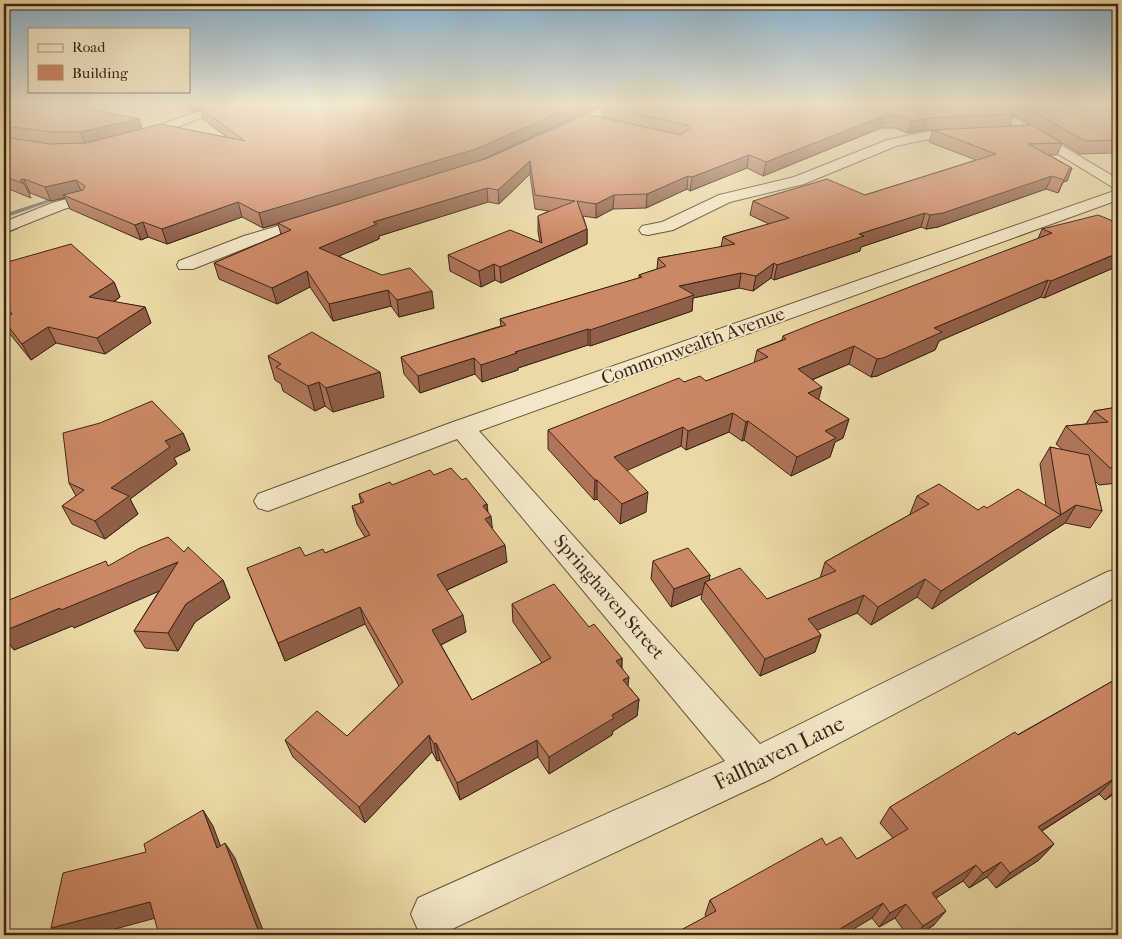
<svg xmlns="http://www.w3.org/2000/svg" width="1122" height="939" viewBox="0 0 1122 939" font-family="'IM FELL French Canon',serif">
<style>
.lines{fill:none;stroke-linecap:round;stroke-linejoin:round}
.stream{fill:#777c75;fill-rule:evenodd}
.minor-casing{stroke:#68523b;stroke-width:2}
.minor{fill:#f2e7c6;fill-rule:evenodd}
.wall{fill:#af7558;stroke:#3c2417;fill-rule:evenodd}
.shaded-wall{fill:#8f5f47;stroke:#3c2417}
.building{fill:#c86;stroke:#3c2417}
.labels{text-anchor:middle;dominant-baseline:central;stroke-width:4;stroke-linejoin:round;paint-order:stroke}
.street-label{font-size:19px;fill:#3c2417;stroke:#f2e7c6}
.near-street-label{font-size:22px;fill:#3c2417;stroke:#f2e7c6}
</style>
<rect width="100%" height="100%" fill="#ebdaa7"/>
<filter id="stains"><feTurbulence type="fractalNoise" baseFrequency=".004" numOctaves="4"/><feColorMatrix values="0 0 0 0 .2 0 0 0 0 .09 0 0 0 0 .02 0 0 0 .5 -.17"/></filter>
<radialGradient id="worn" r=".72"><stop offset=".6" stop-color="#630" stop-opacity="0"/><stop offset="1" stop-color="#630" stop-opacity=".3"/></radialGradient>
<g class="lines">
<g class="stream">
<path d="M 59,196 L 64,197 L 4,218 L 4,214 Z"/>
<path d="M 16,226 L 18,227 L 18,229 L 4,235 L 4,231 Z"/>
</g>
<defs>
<g id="minor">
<path d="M 220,104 L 238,104 L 140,141 L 135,142 L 128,138 L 130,135 Z"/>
<path d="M 609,104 L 626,104 L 565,134 L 555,134 L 553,131 Z"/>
<path d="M 977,104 L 992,104 L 1118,179 L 1118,200 L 479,431 L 760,744 L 1107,572 L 1118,569 L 1118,596 L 769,780 L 450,930 C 437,936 431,936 418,930 L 411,914 L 418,898 L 725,761 L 457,439 L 268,511 L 258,508 L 254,501 L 258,494 L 453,422 L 1117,190 Z"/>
<path d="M 968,129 L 975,133 L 973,136 L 924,140 L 896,146 L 804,184 L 730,202 L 673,230 L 648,235 L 642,234 L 639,230 L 642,226 L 662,222 L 719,195 L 794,177 L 887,140 L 924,132 Z"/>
<path d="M 81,195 L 89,200 L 87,203 L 64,209 L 4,233 L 4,222 L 52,203 Z"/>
<path d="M 315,215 L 321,216 L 324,220 L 321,224 L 256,244 L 193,269 L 179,269 L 177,265 L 179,261 L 244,236 Z"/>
</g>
</defs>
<use href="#minor" class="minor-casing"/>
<use href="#minor" class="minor"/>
</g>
<g class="wall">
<path d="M 4,104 L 142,129 L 227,137 L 204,120 L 201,110 L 194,113 L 183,104 L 604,104 L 481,160 L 602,118 L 603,106 L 607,104 L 1118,104 L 1118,156 L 1116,156 L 1110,153 L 1080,154 L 1062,143 L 1057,155 L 1049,155 L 1072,168 L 1067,181 L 1063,182 L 1058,193 L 1046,189 L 938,227 L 926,229 L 921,227 L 861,247 L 860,251 L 774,280 L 771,278 L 753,291 L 739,288 L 693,298 L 692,311 L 590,346 L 588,345 L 518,368 L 518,370 L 482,382 L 475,374 L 420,393 L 404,374 L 401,357 L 501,326 L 500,319 L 639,278 L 639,275 L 657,269 L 658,258 L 721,247 L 723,237 L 769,224 L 750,215 L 753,201 L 865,195 L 976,160 L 929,142 L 933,130 L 951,129 L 924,130 L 908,133 L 895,128 L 881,128 L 763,176 L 747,168 L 690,191 L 687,189 L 646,208 L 613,209 L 596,218 L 583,216 L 587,229 L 587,244 L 501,283 L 495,280 L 481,287 L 450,271 L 448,255 L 540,243 L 538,231 L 538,216 L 549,211 L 535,209 L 530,174 L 499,204 L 488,202 L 379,236 L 379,239 L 339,256 L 434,308 L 399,317 L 391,306 L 333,321 L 310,287 L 277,304 L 219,279 L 214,263 L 281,234 L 278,224 L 263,228 L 242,217 L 167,244 L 148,237 L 141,240 L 70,209 L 65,198 L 51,201 L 30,193 L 29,193 L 31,198 L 4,187 ZM 1014,115 L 1031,125 L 1010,126 Z"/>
<path d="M 1118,223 L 1118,266 L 1044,298 L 1041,297 L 939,341 L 935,350 L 877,376 L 871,377 L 849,364 L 812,380 L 819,400 L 849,419 L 843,438 L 835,442 L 830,457 L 791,476 L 744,440 L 742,441 L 729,432 L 686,450 L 681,446 L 626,470 L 646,512 L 620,524 L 597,499 L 594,500 L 548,449 L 548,430 L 684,382 L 706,381 L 754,363 L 757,350 L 782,340 L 783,336 L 1038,239 L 1042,229 Z"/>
<path d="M 4,263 L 114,282 L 120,297 L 114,302 L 145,307 L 151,323 L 105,354 L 56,343 L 31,360 L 10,334 L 4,322 L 4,317 L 9,316 L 4,310 Z"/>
<path d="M 268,356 L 384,397 L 333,412 L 325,406 L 315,411 L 283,391 L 281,384 L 275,380 Z"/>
<path d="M 1118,407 L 1118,483 L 1099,485 L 1095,481 L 1102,511 L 1090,528 L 1065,523 L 932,609 L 917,597 L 871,625 L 857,613 L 817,630 L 821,635 L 815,652 L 760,676 L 701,599 L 702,594 L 671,607 L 651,579 L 653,561 L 710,575 L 709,580 L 767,599 L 820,578 L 825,562 L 911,514 L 910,514 L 917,496 L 978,510 L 987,508 L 1046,506 L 1040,464 L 1050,447 L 1063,450 L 1056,444 L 1066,426 L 1086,424 L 1094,411 Z"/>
<path d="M 183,433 L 190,450 L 174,458 L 177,464 L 130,499 L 138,514 L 105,539 L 72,524 L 62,506 L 76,496 L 69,483 Z"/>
<path d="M 434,475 L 462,480 L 487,504 L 488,512 L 492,528 L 507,562 L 447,590 L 466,632 L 441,645 L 472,700 L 542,663 L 513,622 L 512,604 L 589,627 L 622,658 L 622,667 L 628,686 L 639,699 L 637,716 L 613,731 L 612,735 L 549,774 L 538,757 L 460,800 L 440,760 L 437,761 L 432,752 L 365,823 L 293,757 L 285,740 L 347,736 L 399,686 L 365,624 L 285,661 L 247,568 L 305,556 L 325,553 L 365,537 L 357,524 L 352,506 L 361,503 L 359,494 Z"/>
<path d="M 184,552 L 223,580 L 230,598 L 195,622 L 178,651 L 145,648 L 134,631 L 159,591 L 74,628 L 72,626 L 14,650 L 4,637 L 4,631 L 109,566 Z"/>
<path d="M 1118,678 L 1118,791 L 1105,800 L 1099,794 L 1042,831 L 1054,844 L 1039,860 L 996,888 L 987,877 L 969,888 L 963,881 L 936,898 L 934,925 L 918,935 L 907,935 L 895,918 L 879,927 L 872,918 L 843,935 L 672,935 L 706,917 L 705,915 L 710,900 L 826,845 L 857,859 L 893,838 L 880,823 L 890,807 Z"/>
</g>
<g class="shaded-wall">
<path d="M 192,104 L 215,104 L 200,108 L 201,110 L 194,113 Z"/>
<path d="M 579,104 L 604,104 L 477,162 L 263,228 L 259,213 Z"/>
<path d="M 884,116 L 881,128 L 763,176 L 766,162 Z"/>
<path d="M 928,118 L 924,130 L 908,133 L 912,121 Z"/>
<path d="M 139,119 L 143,132 L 85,144 L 80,132 Z"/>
<path d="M 749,155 L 747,168 L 690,191 L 692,177 Z"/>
<path d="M 530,161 L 530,174 L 499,204 L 498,190 Z"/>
<path d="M 1072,168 L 1067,181 L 1063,182 L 1058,193 L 1069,169 Z"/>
<path d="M 688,176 L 687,189 L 646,208 L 647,194 Z"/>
<path d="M 1052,176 L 1046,189 L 938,227 L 926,229 L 930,215 Z"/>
<path d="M 24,179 L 30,193 L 29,193 L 24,184 L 20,180 Z"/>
<path d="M 76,180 L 82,193 L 63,195 L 65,198 L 51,201 L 45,187 Z"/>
<path d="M 487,188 L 488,202 L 379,236 L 379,239 L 323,263 L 319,248 L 373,222 Z"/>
<path d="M 614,195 L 613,209 L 596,218 L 596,204 Z"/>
<path d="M 238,202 L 242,217 L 167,244 L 162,229 Z"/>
<path d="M 925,213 L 921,227 L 861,247 L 860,251 L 774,280 L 777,265 L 859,234 Z"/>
<path d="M 143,222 L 148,237 L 141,240 L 135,225 Z"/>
<path d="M 587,229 L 587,244 L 501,283 L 500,267 Z"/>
<path d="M 1118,253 L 1118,266 L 1044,298 L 1051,281 Z"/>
<path d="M 774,263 L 771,278 L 753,291 L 756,276 Z"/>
<path d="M 494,264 L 495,280 L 481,287 L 479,271 Z"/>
<path d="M 307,271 L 310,287 L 277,304 L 272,288 Z"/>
<path d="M 741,273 L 739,288 L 693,298 L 692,311 L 590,346 L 590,330 L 679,286 Z"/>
<path d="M 1048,280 L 1041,297 L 939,341 L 935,350 L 877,376 L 871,377 L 877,359 L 934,328 Z"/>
<path d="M 114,282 L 120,297 L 96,313 L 89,297 Z"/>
<path d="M 388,290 L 391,306 L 333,321 L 329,304 Z"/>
<path d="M 432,291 L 434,308 L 399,317 L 397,300 Z"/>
<path d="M 145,307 L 151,323 L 105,354 L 97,338 Z"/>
<path d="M 48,327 L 56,343 L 31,360 L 22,344 Z"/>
<path d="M 588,329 L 588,345 L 518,368 L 518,370 L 482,382 L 481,365 L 515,352 Z"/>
<path d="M 854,346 L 849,364 L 794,387 L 798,369 Z"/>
<path d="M 474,358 L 475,374 L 420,393 L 418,376 Z"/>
<path d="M 380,372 L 384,397 L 333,412 L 326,388 Z"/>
<path d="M 319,382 L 325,406 L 315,411 L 308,386 Z"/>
<path d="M 822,387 L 817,406 L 808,393 Z"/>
<path d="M 733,413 L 729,432 L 686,450 L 688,431 Z"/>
<path d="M 849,419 L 843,438 L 835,442 L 830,457 L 791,476 L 797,457 L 825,431 Z"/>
<path d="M 748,421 L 744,440 L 742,441 L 746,422 Z"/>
<path d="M 683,427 L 681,446 L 613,477 L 614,457 Z"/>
<path d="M 183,433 L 190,450 L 174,458 L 177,464 L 130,499 L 138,514 L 105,539 L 95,521 L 111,488 L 165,441 Z"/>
<path d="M 595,480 L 597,480 L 597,499 L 594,500 Z"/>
<path d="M 648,492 L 646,512 L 620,524 L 622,504 Z"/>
<path d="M 487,504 L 488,518 L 491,516 L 493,534 L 487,537 L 483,506 Z"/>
<path d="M 1076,505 L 1065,523 L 932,609 L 941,591 Z"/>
<path d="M 505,545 L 507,562 L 440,593 L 437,575 Z"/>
<path d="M 178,562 L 187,579 L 74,628 L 72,626 L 14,650 L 4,637 L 4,631 L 60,608 Z"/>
<path d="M 710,575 L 708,586 L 705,582 L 702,594 L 671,607 L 674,589 Z"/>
<path d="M 925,579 L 917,597 L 871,625 L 878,607 Z"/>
<path d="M 223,580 L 230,598 L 195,622 L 178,651 L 168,633 L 186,604 Z"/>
<path d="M 864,595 L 857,613 L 802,637 L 808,619 Z"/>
<path d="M 360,607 L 365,624 L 285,661 L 278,643 Z"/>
<path d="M 463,615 L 466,632 L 436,647 L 432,630 Z"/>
<path d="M 821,635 L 815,652 L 760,676 L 765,659 Z"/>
<path d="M 622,658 L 621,675 L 616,661 Z"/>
<path d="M 629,677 L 627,694 L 623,680 Z"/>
<path d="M 639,699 L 637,716 L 613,731 L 612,735 L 549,774 L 549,757 L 612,715 Z"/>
<path d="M 429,735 L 432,752 L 365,823 L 359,807 Z"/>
<path d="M 537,740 L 538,757 L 460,800 L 457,783 Z"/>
<path d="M 436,743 L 440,760 L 437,761 L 434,744 Z"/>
<path d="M 1115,778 L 1099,794 L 1024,842 L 1038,827 Z"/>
<path d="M 1118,787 L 1118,791 L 1105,800 Z"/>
<path d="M 203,810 L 213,826 L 227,863 L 217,848 Z"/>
<path d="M 225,843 L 235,858 L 265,935 L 260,935 Z"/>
<path d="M 1054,844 L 1039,860 L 996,888 L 1010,873 Z"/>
<path d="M 1001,862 L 987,877 L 969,888 L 983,873 Z"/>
<path d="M 976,865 L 963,881 L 920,908 L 932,893 Z"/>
<path d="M 150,902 L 163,916 L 93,935 L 60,935 L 51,928 Z"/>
<path d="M 883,903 L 872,918 L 843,935 L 830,935 Z"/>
<path d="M 906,904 L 895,918 L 879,927 L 890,913 Z"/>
<path d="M 946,911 L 934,925 L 918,935 L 915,935 L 923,926 Z"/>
</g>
<g class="building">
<path d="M 4,104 L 66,104 L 139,119 L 80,132 L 52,132 L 4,126 Z"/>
<path d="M 211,104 L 579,104 L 476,149 L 259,213 L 238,202 L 162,229 L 143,222 L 135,225 L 63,195 L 83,190 L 85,186 L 76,180 L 45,187 L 24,179 L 20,180 L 24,184 L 4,176 L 4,137 L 50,144 L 86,143 L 161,124 L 245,141 L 200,108 Z"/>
<path d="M 607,104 L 997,104 L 1014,114 L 928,118 L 912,121 L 899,116 L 884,116 L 766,162 L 749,155 L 692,177 L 688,176 L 647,194 L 614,195 L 596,204 L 577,201 L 587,229 L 500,267 L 494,264 L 479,271 L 448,255 L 510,230 L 542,243 L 538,216 L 575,201 L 535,195 L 530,161 L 498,190 L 487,188 L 373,222 L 377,224 L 319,248 L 382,275 L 410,268 L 432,291 L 397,300 L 388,290 L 329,304 L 307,271 L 272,288 L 214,263 L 291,230 L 278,223 L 488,158 L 586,114 L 681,135 L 690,128 L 687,125 L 603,106 Z"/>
<path d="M 1020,104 L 1118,104 L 1118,141 L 1116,140 L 1085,141 Z"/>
<path d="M 1032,125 L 1062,143 L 1028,144 L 1072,168 L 1069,169 L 1064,180 L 1052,176 L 943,213 L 930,215 L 925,213 L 859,234 L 864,236 L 777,265 L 774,263 L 756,276 L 741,273 L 679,286 L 694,295 L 590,330 L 588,329 L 515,352 L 517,353 L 481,365 L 474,358 L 418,376 L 401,357 L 506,325 L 500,319 L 642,277 L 639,275 L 666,266 L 658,258 L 735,244 L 723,237 L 789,218 L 753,201 L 827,179 L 865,195 L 996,154 L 933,130 Z"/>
<path d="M 1098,215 L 1118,223 L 1118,253 L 1051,281 L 1048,280 L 934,328 L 942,332 L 883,358 L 877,359 L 854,346 L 798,369 L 822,387 L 808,393 L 849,419 L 825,431 L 836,438 L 797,457 L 748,421 L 746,422 L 733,413 L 688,431 L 683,427 L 614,457 L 648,492 L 622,504 L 597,480 L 595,480 L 548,430 L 679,378 L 684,382 L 700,376 L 706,381 L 768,357 L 757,350 L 786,339 L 783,336 L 815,323 L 1052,233 L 1042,229 Z"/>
<path d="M 71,244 L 114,282 L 89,297 L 145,307 L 97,338 L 48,327 L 22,344 L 4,321 L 4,317 L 12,314 L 4,304 L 4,263 Z"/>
<path d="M 312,332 L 380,372 L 326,388 L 319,382 L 308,386 L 276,367 L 281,364 L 268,356 Z"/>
<path d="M 152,401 L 183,433 L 165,441 L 170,447 L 111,488 L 129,496 L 95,521 L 62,506 L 84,490 L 69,483 L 63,433 L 100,423 Z"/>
<path d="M 1118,407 L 1118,467 L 1110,468 L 1066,426 L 1108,422 L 1094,411 Z"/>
<path d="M 1050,447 L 1089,455 L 1102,511 L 1076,505 L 941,591 L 925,579 L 878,607 L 864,595 L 808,619 L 821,635 L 765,659 L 705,582 L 740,568 L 767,599 L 836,571 L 825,562 L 929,504 L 917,496 L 939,484 L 978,510 L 984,506 L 987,508 L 1018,489 L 1061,515 Z"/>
<path d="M 451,468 L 462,480 L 466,478 L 487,504 L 483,506 L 491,516 L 485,519 L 505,545 L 437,575 L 463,615 L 432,630 L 472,700 L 551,658 L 512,604 L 554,584 L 589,627 L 594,624 L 622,658 L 616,661 L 629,677 L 623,680 L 639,699 L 612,715 L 614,718 L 549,757 L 537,740 L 457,783 L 436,743 L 434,744 L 429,735 L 359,807 L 285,740 L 317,711 L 347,736 L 403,682 L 360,607 L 278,643 L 247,568 L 300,547 L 305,556 L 323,549 L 325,553 L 370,535 L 352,506 L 364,502 L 359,494 L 390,482 L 392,485 L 430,470 L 434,475 Z"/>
<path d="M 168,537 L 184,552 L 188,547 L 223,580 L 186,604 L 168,633 L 134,631 L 178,562 L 61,610 L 60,608 L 4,631 L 4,602 L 106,561 L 108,566 L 140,548 Z"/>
<path d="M 688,548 L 710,575 L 674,589 L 653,561 Z"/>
<path d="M 1118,678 L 1118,781 L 1115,778 L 1038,827 L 1054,844 L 1010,873 L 1001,862 L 983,873 L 976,865 L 932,893 L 946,911 L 923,926 L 906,904 L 890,913 L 883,903 L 830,935 L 672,935 L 716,911 L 710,900 L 822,838 L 826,845 L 841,837 L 857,859 L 908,829 L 890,807 L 1015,732 L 1018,735 Z"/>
<path d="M 203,810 L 217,848 L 225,843 L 260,935 L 159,935 L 150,902 L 51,928 L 63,873 L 146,852 L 144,844 Z"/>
</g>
<linearGradient id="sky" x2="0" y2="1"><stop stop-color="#8ab5d3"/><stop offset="0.44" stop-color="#f6eed7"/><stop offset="1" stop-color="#f6eed7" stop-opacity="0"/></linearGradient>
<rect width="1122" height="236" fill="url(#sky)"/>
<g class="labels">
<g class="street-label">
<text transform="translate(693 346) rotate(-20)">Commonwealth Avenue</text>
<text transform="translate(609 597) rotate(49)">Springhaven Street</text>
</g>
<g class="near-street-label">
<text transform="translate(779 753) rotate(-26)">Fallhaven Lane</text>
</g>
</g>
<rect width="1122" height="939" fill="none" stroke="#ebdaa7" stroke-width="20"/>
<rect x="5" y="5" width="1112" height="929" fill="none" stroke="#3c2417" stroke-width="2.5"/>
<rect x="10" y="10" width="1102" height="919" fill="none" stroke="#3c2417"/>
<rect x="28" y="28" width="162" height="65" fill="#f2e7c6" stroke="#a99980"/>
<rect x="38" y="44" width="25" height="8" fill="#f2e7c6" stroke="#a99980"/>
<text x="72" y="52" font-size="15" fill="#3c2417">Road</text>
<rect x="38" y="65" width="25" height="15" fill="#cc8866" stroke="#a99980"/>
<text x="72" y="78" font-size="15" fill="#3c2417">Building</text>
<rect width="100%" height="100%" filter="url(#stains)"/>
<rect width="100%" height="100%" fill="url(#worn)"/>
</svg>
